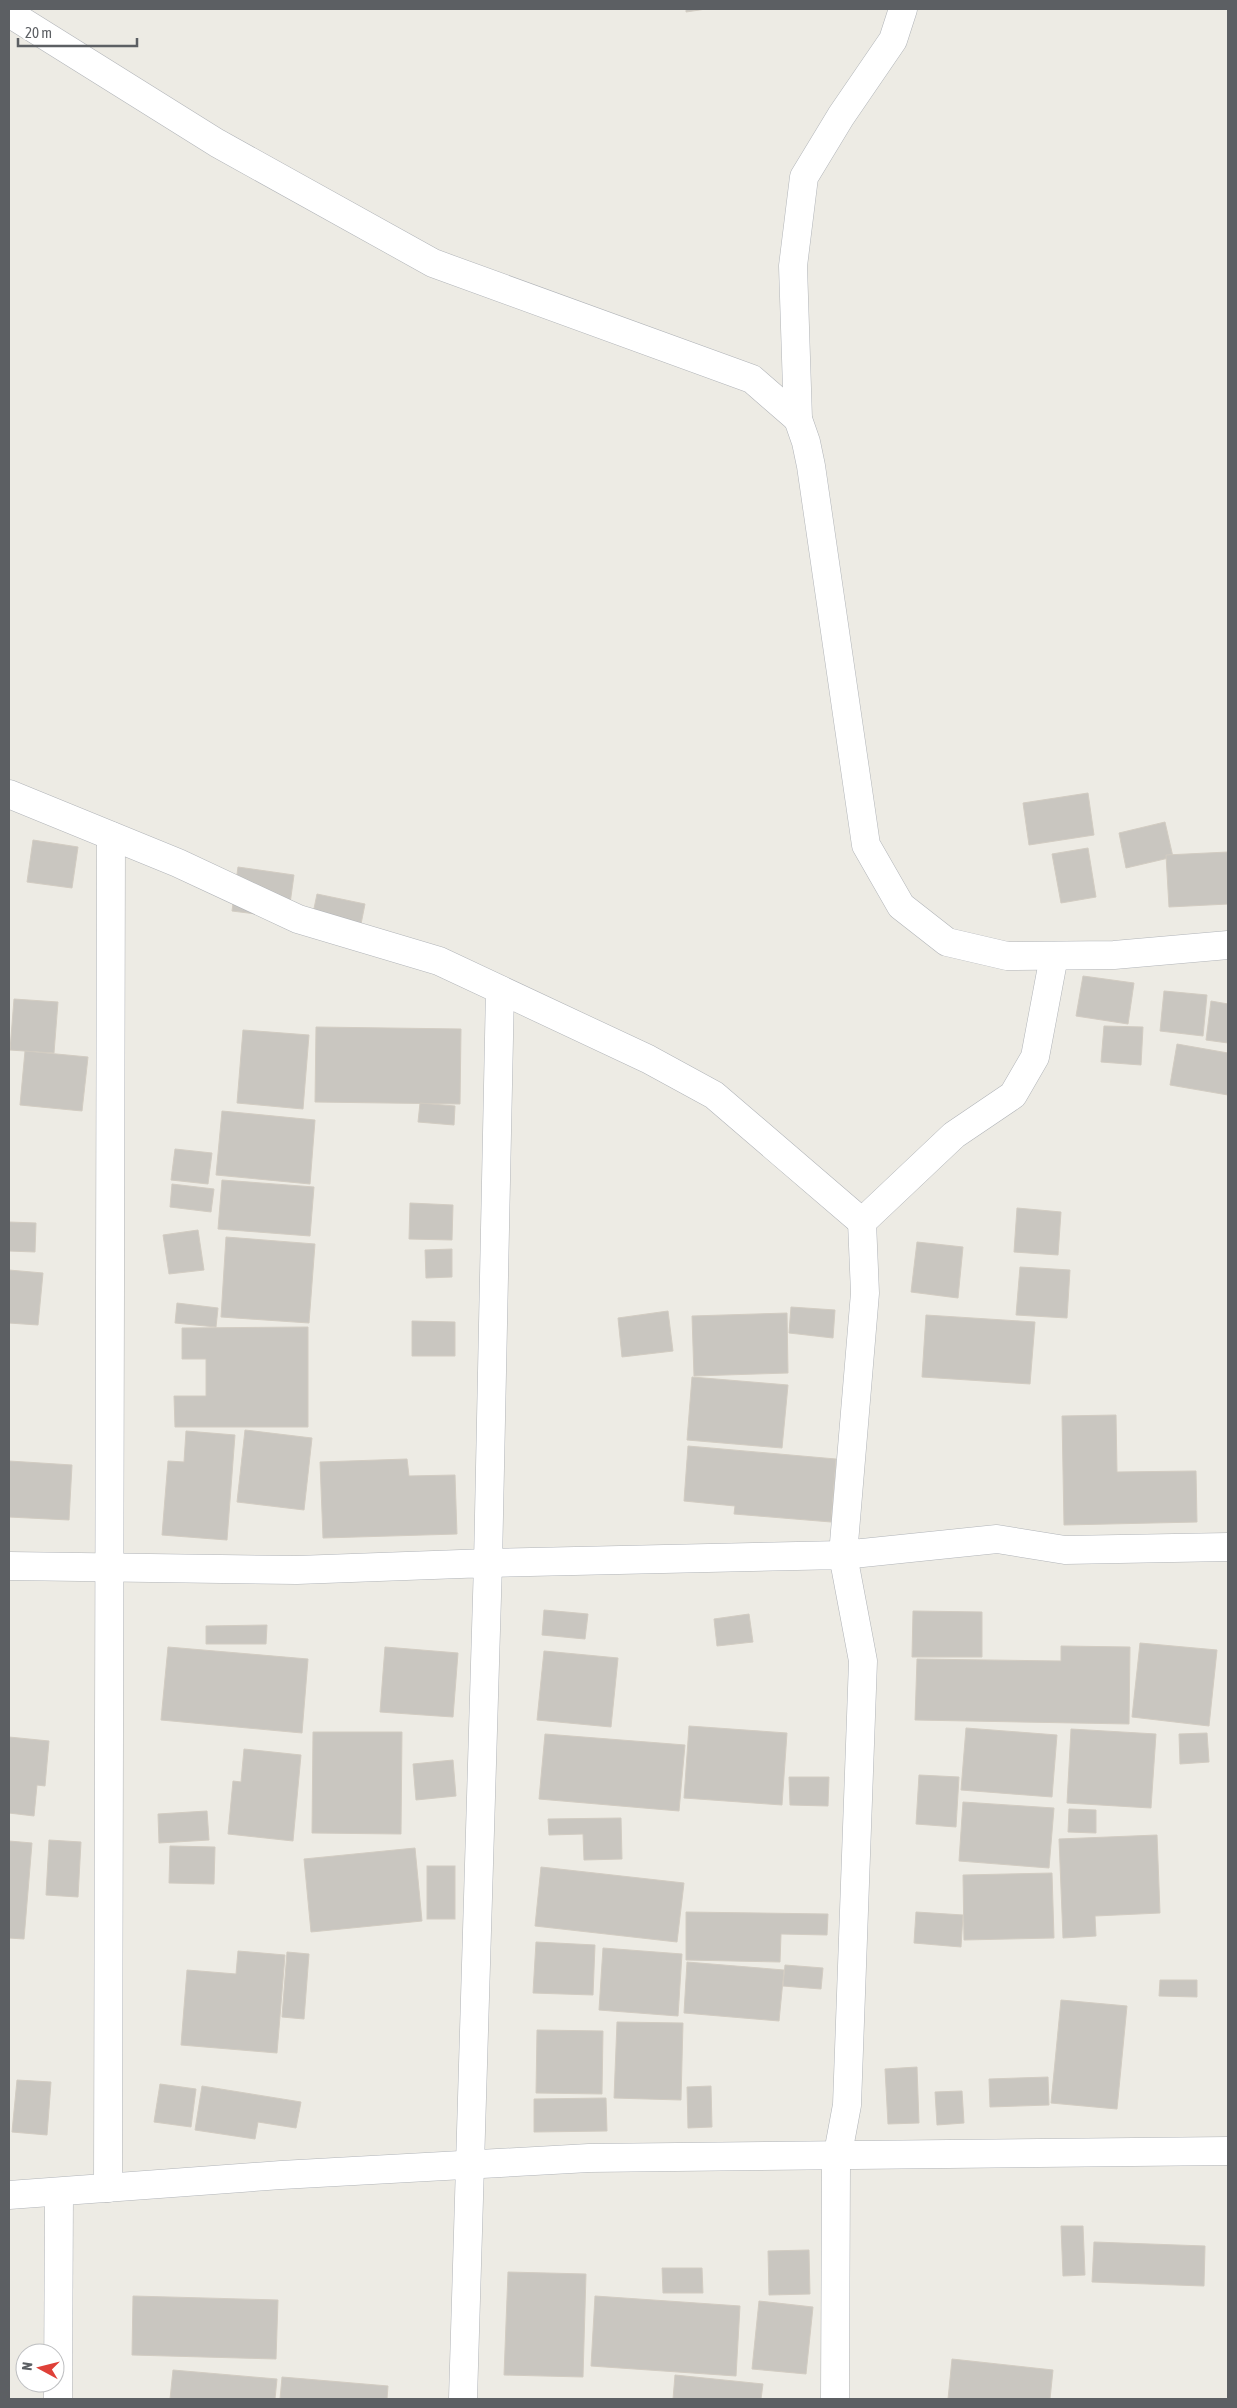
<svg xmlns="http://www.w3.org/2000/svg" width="1237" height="2408" viewBox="0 0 1237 2408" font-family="'Asap Condensed',sans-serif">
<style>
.building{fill:#c9c6c0;stroke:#d2ccc2}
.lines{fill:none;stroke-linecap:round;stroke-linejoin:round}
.minor-casing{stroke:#b1b4b8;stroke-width:29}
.minor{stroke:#fff;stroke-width:28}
</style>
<rect width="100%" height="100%" fill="#edebe4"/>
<g class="building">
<path d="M 686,9 L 706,9 L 686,12 Z"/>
<path d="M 1088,793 L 1094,835 L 1029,845 L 1023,803 Z"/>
<path d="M 1165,822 L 1173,857 L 1126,868 L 1119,833 Z"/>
<path d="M 33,840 L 78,847 L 72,888 L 27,882 Z"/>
<path d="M 1088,848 L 1096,897 L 1061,903 L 1052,854 Z"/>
<path d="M 1228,852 L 1228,904 L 1169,907 L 1166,855 Z"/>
<path d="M 238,867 L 294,875 L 288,918 L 232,911 Z"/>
<path d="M 317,894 L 365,904 L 358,939 L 310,928 Z"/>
<path d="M 1083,976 L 1134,983 L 1128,1024 L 1076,1016 Z"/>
<path d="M 1164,991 L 1207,995 L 1203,1036 L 1160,1031 Z"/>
<path d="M 14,999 L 58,1002 L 54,1053 L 10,1050 Z"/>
<path d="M 1211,1001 L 1228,1004 L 1228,1043 L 1206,1040 Z"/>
<path d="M 1104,1026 L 1143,1027 L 1141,1065 L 1101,1062 Z"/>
<path d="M 316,1027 L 461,1029 L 460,1104 L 315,1102 Z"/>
<path d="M 243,1030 L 309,1035 L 303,1109 L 237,1103 Z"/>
<path d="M 1177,1044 L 1228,1053 L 1228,1095 L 1170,1085 Z"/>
<path d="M 25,1051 L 88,1057 L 82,1111 L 20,1105 Z"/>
<path d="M 420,1103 L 455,1106 L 454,1125 L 418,1122 Z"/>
<path d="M 222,1111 L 315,1120 L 310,1184 L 216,1175 Z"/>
<path d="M 175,1149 L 212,1153 L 208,1184 L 171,1180 Z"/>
<path d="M 222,1180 L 314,1187 L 310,1236 L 218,1229 Z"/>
<path d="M 172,1184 L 214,1189 L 211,1212 L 170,1207 Z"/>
<path d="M 410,1203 L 453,1205 L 452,1240 L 409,1239 Z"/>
<path d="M 1017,1208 L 1061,1212 L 1058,1255 L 1014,1252 Z"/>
<path d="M 9,1222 L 36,1223 L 35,1252 L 9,1251 Z"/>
<path d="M 198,1230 L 204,1270 L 169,1274 L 163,1235 Z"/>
<path d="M 226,1237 L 315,1244 L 309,1323 L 221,1317 Z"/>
<path d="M 917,1242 L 963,1247 L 958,1298 L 911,1292 Z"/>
<path d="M 452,1249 L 452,1277 L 426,1278 L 425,1250 Z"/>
<path d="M 1020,1267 L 1070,1270 L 1067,1318 L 1016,1315 Z"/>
<path d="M 9,1270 L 43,1273 L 38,1325 L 9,1323 Z"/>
<path d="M 177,1303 L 218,1308 L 216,1327 L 175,1323 Z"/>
<path d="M 791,1307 L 835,1310 L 833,1338 L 789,1333 Z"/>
<path d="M 668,1311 L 673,1351 L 622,1357 L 618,1318 Z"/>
<path d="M 787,1313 L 788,1373 L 694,1376 L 692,1316 Z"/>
<path d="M 926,1315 L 1035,1322 L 1030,1384 L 922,1377 Z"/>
<path d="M 412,1321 L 455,1322 L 455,1356 L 412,1356 Z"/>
<path d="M 308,1327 L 308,1427 L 175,1427 L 174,1396 L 206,1396 L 206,1359 L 182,1359 L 182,1328 Z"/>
<path d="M 692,1377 L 788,1385 L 782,1448 L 687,1440 Z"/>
<path d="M 1116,1415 L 1117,1472 L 1196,1471 L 1197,1522 L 1064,1525 L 1062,1416 Z"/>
<path d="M 245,1430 L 312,1438 L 304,1510 L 237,1502 Z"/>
<path d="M 186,1431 L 235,1435 L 227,1540 L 162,1535 L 168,1461 L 184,1462 Z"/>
<path d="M 688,1446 L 836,1459 L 831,1522 L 734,1514 L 735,1506 L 684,1501 Z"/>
<path d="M 407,1459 L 409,1476 L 455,1475 L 457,1534 L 323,1538 L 320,1462 Z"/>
<path d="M 9,1461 L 72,1465 L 69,1520 L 9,1517 Z"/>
<path d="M 544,1610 L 588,1614 L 585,1639 L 542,1635 Z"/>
<path d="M 913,1611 L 982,1612 L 982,1657 L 912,1657 Z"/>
<path d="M 749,1614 L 753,1642 L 717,1646 L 714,1619 Z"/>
<path d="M 267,1625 L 266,1644 L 206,1644 L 206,1626 Z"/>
<path d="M 1140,1643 L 1217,1650 L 1209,1726 L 1132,1717 Z"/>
<path d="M 1061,1646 L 1130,1647 L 1129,1724 L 915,1720 L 917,1659 L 1061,1661 Z"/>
<path d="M 168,1647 L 308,1659 L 302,1733 L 161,1720 Z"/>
<path d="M 385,1647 L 458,1653 L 453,1717 L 380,1712 Z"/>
<path d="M 544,1651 L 618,1658 L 611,1727 L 537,1720 Z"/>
<path d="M 689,1726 L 787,1733 L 782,1805 L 684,1798 Z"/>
<path d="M 966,1728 L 1057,1735 L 1052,1797 L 961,1790 Z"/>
<path d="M 1071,1729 L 1156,1734 L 1151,1808 L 1067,1803 Z"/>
<path d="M 313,1732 L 402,1732 L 401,1834 L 312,1833 Z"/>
<path d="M 1207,1733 L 1209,1762 L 1180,1764 L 1179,1734 Z"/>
<path d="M 545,1734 L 685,1745 L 679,1811 L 539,1799 Z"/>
<path d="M 9,1737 L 49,1741 L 45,1786 L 37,1785 L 34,1816 L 9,1813 Z"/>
<path d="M 244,1749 L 301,1755 L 293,1841 L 228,1834 L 233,1781 L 241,1782 Z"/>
<path d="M 453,1760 L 456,1796 L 416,1800 L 413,1764 Z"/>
<path d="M 919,1775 L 959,1777 L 956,1827 L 916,1824 Z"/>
<path d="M 789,1777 L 829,1777 L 828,1806 L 790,1805 Z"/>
<path d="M 963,1802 L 1054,1808 L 1049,1868 L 959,1861 Z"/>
<path d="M 1069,1809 L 1096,1810 L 1096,1833 L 1068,1832 Z"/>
<path d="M 207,1811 L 209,1840 L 159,1843 L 158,1814 Z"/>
<path d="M 621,1818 L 622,1859 L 584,1860 L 583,1834 L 549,1835 L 548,1819 Z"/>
<path d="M 1157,1835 L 1160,1913 L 1095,1916 L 1096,1936 L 1063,1938 L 1059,1839 Z"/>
<path d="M 49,1840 L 81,1842 L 78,1897 L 46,1895 Z"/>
<path d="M 9,1841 L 32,1843 L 24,1939 L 9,1938 Z"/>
<path d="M 170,1846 L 215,1847 L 214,1884 L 169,1883 Z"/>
<path d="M 415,1848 L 422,1921 L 311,1932 L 304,1859 Z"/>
<rect x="427" y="1866" width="28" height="53"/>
<path d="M 541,1867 L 684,1883 L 677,1942 L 535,1926 Z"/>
<path d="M 1052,1873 L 1054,1938 L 964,1940 L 963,1875 Z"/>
<path d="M 686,1912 L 828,1914 L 827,1935 L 781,1934 L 780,1962 L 686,1960 Z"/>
<path d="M 916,1912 L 963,1915 L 961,1947 L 914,1943 Z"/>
<path d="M 536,1942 L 595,1945 L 593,1995 L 533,1993 Z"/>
<path d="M 603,1948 L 682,1954 L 678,2016 L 599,2010 Z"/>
<path d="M 238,1951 L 285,1955 L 277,2053 L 181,2045 L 187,1970 L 236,1974 Z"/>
<path d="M 287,1952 L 309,1954 L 304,2019 L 282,2017 Z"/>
<path d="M 687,1962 L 784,1970 L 779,2021 L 684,2013 Z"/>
<path d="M 785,1965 L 823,1968 L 821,1989 L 783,1986 Z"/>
<path d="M 1160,1980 L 1197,1980 L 1197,1997 L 1159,1996 Z"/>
<path d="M 1061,2000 L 1127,2006 L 1117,2109 L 1051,2103 Z"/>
<path d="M 617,2022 L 683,2023 L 681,2100 L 614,2098 Z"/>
<path d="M 537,2030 L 603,2031 L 602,2094 L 536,2093 Z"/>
<path d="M 917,2067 L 919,2123 L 888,2124 L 885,2069 Z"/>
<path d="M 1048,2077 L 1049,2105 L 990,2107 L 989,2079 Z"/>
<path d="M 17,2080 L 51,2082 L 47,2135 L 12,2132 Z"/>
<path d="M 160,2084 L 196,2089 L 191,2127 L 154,2122 Z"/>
<path d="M 202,2086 L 301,2102 L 296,2128 L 258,2122 L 255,2139 L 195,2130 Z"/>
<path d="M 711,2086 L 712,2127 L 688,2128 L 687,2087 Z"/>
<path d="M 962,2091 L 964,2123 L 937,2125 L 935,2092 Z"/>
<path d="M 606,2098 L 607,2131 L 534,2132 L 534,2099 Z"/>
<path d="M 1061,2226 L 1083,2226 L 1085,2275 L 1063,2276 Z"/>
<path d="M 1094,2242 L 1205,2246 L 1204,2286 L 1092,2282 Z"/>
<path d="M 809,2250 L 810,2294 L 769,2295 L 768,2251 Z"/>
<path d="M 662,2268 L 702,2268 L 703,2293 L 663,2293 Z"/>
<path d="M 508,2272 L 586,2274 L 583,2377 L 504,2375 Z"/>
<path d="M 133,2296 L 278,2300 L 276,2359 L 132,2355 Z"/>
<path d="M 595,2296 L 740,2306 L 736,2376 L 591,2366 Z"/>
<path d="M 759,2301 L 813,2307 L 806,2374 L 752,2369 Z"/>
<path d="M 952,2359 L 1053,2370 L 1050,2399 L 948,2399 Z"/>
<path d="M 173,2370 L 277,2379 L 275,2399 L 170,2399 Z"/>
<path d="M 675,2375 L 763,2384 L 761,2399 L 673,2399 Z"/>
<path d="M 282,2377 L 388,2386 L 387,2399 L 280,2399 Z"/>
</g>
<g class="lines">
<defs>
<g id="minor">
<path d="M 903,9 L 893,40 L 841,116 L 804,177 L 793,266 L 798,419 L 806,442 L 811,466 L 866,845 L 901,906 L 947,942 L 1007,956 L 1114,955 L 1228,945"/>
<path d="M 9,13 L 217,143 L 433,263 L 752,379 L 798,419"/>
<path d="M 9,794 L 178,863 L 298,919 L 439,961 L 648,1059 L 714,1095 L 862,1222"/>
<path d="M 1054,956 L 1035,1057 L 1013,1095 L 954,1135 L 862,1222 L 865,1293 L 843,1555 L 997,1539 L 1065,1550 L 1228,1547"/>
<path d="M 500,990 L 488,1563 L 843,1555 L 863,1661 L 847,2105 L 836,2164 L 835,2399"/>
<path d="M 9,1566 L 297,1570 L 488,1563 L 463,2399"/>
<path d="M 108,2188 L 111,836"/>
<path d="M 9,2195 L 281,2175 L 589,2158 L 1228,2151"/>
<path d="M 58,2399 L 59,2192"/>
</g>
</defs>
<use href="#minor" class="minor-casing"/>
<use href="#minor" class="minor"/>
</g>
<rect width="1237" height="2408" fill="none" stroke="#5c5f63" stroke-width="20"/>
<g transform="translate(40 2368) rotate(277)"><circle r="24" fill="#ffffff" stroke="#bebfc1"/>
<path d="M0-4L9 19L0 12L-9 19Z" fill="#df4038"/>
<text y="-8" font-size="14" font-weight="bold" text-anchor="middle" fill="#5c5f63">N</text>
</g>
<path d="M18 38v8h119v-8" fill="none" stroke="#5c5f63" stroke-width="2.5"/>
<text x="25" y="38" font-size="15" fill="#5c5f63" stroke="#ffffff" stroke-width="4" paint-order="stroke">20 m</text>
</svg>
